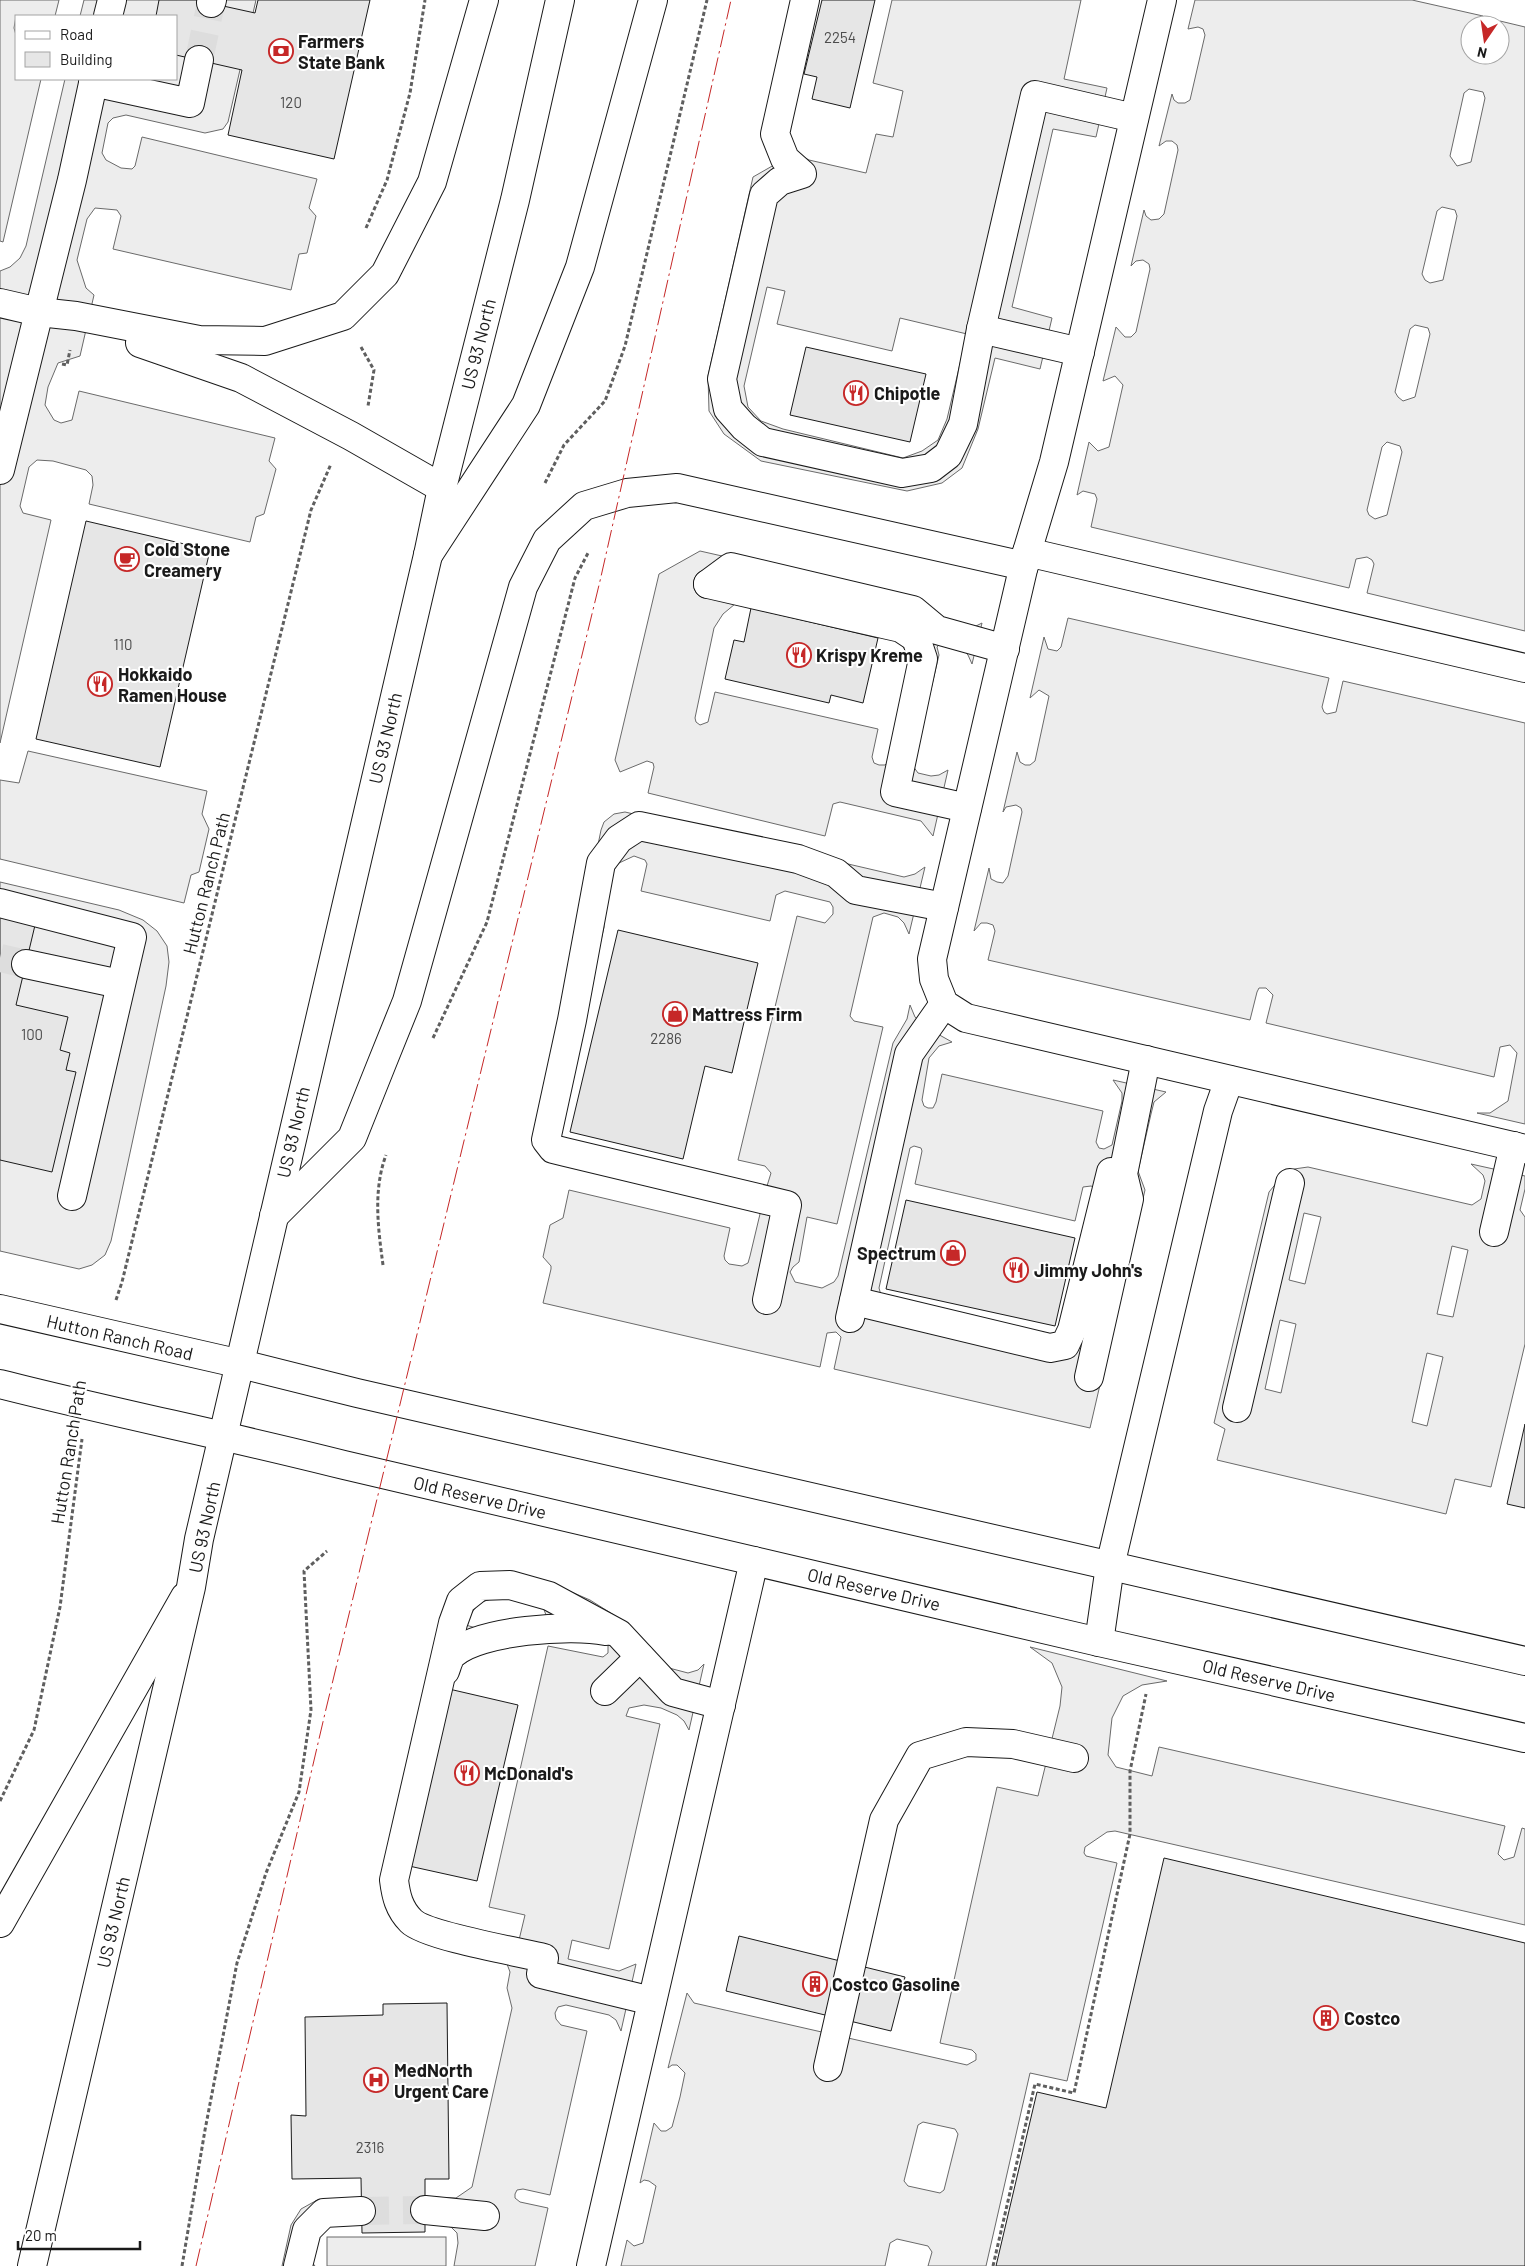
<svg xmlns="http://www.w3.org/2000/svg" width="1525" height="2266" viewBox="0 0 1525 2266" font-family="Barlow,sans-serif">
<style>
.parking{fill:#ededed;stroke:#6a6a6a;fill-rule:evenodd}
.building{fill:#e6e6e6;stroke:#1a1a1a}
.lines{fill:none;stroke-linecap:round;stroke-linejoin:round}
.minor-tunnel{stroke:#ddd;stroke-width:28;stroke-dasharray:28 14;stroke-linecap:butt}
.minor-casing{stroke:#1a1a1a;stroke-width:30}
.major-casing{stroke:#1a1a1a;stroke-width:30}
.path{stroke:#5f5f5f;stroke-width:3;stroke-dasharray:4 2.5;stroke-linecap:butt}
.minor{stroke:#fff;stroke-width:28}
.major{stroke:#fff;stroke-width:28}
.power{stroke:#c62828;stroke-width:1;stroke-dasharray:18 4 2.5 4;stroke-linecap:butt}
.labels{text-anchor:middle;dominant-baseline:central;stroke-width:4;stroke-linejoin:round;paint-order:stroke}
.number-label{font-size:15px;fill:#4d4d4d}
.poi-label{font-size:18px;font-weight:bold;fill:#1a1a1a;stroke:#fff;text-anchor:start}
.street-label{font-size:18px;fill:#1a1a1a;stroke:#fff}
</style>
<rect width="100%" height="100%" fill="#fff"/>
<g class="parking">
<path d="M 0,0 L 59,0 L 55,16 L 16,16 L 14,28 L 16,35 L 16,79 L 41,79 L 3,242 L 0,241 Z"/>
<path d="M 84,0 L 256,0 L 228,122 L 223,129 L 205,133 L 126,115 L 113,118 L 108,123 L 102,153 L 106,160 L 121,168 L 132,169 L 135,166 L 142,137 L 317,179 L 309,208 L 316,216 L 307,253 L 299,254 L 291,290 L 113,249 L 121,216 L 117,210 L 95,208 L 87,219 L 77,260 L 86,288 L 94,295 L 80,356 L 58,363 L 48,387 L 45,405 L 54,420 L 61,423 L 72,420 L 79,391 L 275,438 L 269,461 L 276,469 L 264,514 L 256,517 L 250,542 L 89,504 L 93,485 L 92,476 L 86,470 L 53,461 L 37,460 L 29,467 L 20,506 L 23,513 L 51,520 L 0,743 L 0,271 L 10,267 L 20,258 L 26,246 L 65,79 L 176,79 L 176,16 L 80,16 Z"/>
<path d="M 892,0 L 1081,0 L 1064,79 L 1107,88 L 1096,137 L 1053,129 L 1012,307 L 1052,318 L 1040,369 L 995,358 L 978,429 L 962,468 L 942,483 L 907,491 L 761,461 L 724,434 L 709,411 L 708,376 L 753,177 L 774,165 L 786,132 L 792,151 L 809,160 L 866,173 L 876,134 L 893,137 L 903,91 L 873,83 ZM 767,287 L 785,291 L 777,324 L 892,351 L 900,318 L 967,334 L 947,419 L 938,440 L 922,451 L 903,458 L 783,429 L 761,421 L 748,407 L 744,386 Z"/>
<path d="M 1195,0 L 1412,0 L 1483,16 L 1481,25 L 1470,25 L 1470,55 L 1500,55 L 1500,21 L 1525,27 L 1525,631 L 1367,593 L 1374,564 L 1372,560 L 1367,557 L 1356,559 L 1349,588 L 1091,527 L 1097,499 L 1095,494 L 1083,491 L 1077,495 L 1089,442 L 1098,451 L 1109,447 L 1123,385 L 1115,376 L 1103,381 L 1116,327 L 1125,337 L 1131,337 L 1136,332 L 1150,269 L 1149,264 L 1143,260 L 1136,261 L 1131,266 L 1144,210 L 1146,216 L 1151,220 L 1159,219 L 1164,214 L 1178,150 L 1177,145 L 1172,141 L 1166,141 L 1159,146 L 1172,94 L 1174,100 L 1178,103 L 1185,103 L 1190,100 L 1205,35 L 1203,29 L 1198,27 L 1188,29 ZM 1469,89 L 1483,92 L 1485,98 L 1471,162 L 1457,166 L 1450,156 L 1464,93 ZM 1442,207 L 1455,210 L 1457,216 L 1443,280 L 1430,283 L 1425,280 L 1422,274 L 1437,211 ZM 1415,325 L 1428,328 L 1430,334 L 1415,397 L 1403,401 L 1398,397 L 1395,392 L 1410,329 ZM 1387,442 L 1400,446 L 1402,452 L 1387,515 L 1375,519 L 1369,515 L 1367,510 L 1382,447 Z"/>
<path d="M 700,551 L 916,600 L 948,622 L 974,627 L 982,623 L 972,664 L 968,655 L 960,647 L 941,643 L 937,647 L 939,655 L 913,766 L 918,773 L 931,776 L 939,775 L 948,770 L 933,836 L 921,821 L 840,802 L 833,804 L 825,836 L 648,793 L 654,767 L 653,763 L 647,761 L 620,772 L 615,760 L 659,574 ZM 735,604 L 894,637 L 901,644 L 908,654 L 911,664 L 890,760 L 885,765 L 879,765 L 874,763 L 872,757 L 878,729 L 715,692 L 708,722 L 700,725 L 696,722 L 695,718 L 714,628 L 723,614 Z"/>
<path d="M 1068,618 L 1329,678 L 1322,707 L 1324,712 L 1327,714 L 1336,712 L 1343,681 L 1525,723 L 1525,1124 L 1477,1113 L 1490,1113 L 1508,1101 L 1517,1053 L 1510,1045 L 1500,1047 L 1494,1077 L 1266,1023 L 1273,995 L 1266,988 L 1259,988 L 1257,992 L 1250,1020 L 988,960 L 995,931 L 993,925 L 987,923 L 981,923 L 974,931 L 989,868 L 991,879 L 997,882 L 1003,883 L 1008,876 L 1022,812 L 1021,808 L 1016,805 L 1006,807 L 1003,812 L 1017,752 L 1020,762 L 1025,765 L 1030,765 L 1035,761 L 1049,696 L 1039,690 L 1030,698 L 1044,637 L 1048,649 L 1057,651 L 1061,647 Z"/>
<path d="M 28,751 L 207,791 L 202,814 L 209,829 L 199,872 L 191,875 L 184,903 L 0,859 L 0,780 L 19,783 Z"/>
<path d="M 625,812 L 904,877 L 915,874 L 925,867 L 909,934 L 904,923 L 898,917 L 884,913 L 873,917 L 850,1016 L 854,1021 L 883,1027 L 837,1224 L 807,1217 L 799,1262 L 793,1267 L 790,1272 L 795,1282 L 822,1288 L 834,1282 L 838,1276 L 893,1043 L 907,1019 L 910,1005 L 915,1017 L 927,1028 L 952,1042 L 939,1046 L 929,1058 L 922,1100 L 924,1106 L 928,1108 L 933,1108 L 936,1102 L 942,1074 L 1103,1111 L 1096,1142 L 1099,1148 L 1104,1149 L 1112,1145 L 1122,1101 L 1122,1093 L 1113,1080 L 1166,1092 L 1154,1102 L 1151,1114 L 1138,1171 L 1145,1190 L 1090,1428 L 834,1369 L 841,1337 L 836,1332 L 827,1333 L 820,1367 L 543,1303 L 551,1269 L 551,1266 L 543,1257 L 550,1225 L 563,1218 L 569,1190 L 730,1228 L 724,1256 L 725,1260 L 729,1264 L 742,1266 L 748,1263 L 750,1256 L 760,1214 L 758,1210 L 545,1159 L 539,1154 L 537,1145 L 601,830 L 604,822 L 614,814 ZM 634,856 L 645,860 L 647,864 L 641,891 L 770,921 L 776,895 L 785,891 L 830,902 L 833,907 L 833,914 L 825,923 L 797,916 L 738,1160 L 765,1166 L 771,1173 L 767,1186 L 760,1188 L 556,1136 L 604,927 L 603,917 L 610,875 L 619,863 ZM 914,1146 L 921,1148 L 922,1151 L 915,1184 L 1075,1221 L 1083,1187 L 1091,1186 L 1096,1188 L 1057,1335 L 887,1301 L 881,1295 L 879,1288 L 910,1148 Z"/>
<path d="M 0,882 L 119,910 L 143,920 L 157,931 L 167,946 L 169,962 L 166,986 L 111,1241 L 105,1255 L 92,1265 L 79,1269 L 0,1251 Z"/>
<path d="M 1471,1164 L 1525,1176 L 1525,1189 L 1520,1210 L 1525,1217 L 1525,1344 L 1491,1487 L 1455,1479 L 1446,1514 L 1217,1460 L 1225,1429 L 1214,1423 L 1269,1192 L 1283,1175 L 1294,1169 L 1308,1167 L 1472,1205 L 1481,1199 L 1485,1181 L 1483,1175 ZM 1304,1213 L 1321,1217 L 1305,1284 L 1289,1280 ZM 1452,1246 L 1468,1250 L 1453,1317 L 1437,1314 ZM 1280,1320 L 1296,1324 L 1281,1393 L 1265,1389 ZM 1427,1353 L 1443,1357 L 1427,1426 L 1412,1422 Z"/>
<path d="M 512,1571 L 553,1584 L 590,1600 L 625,1622 L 669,1668 L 688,1673 L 698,1670 L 704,1664 L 689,1730 L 684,1721 L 677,1715 L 661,1708 L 644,1705 L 629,1708 L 626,1716 L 660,1724 L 609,1949 L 572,1940 L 568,1959 L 619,1971 L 636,1964 L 621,2031 L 616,2020 L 609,2015 L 566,2005 L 558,2007 L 555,2013 L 556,2019 L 561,2025 L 587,2031 L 550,2195 L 523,2189 L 517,2190 L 515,2194 L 515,2198 L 520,2202 L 548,2208 L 535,2266 L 454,2266 L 458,2243 L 457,2233 L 451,2227 L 433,2223 L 334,2222 L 319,2235 L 311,2261 L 315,2266 L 282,2266 L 291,2225 L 301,2209 L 319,2199 L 428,2197 L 456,2198 L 472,2187 L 512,2008 L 507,1988 L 510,1972 L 507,1964 L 394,1916 L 452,1592 L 475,1573 ZM 500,1596 L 543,1607 L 546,1615 L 479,1629 L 466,1625 L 467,1619 L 479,1603 ZM 591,1638 L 608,1644 L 608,1653 L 603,1657 L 548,1646 L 489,1907 L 525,1915 L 519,1940 L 439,1922 L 418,1915 L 404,1881 L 456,1669 L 477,1655 L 507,1646 Z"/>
<path d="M 1030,1647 L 1167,1681 L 1142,1685 L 1123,1696 L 1112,1718 L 1108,1755 L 1116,1767 L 1152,1776 L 1159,1747 L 1505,1826 L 1498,1854 L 1504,1860 L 1514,1857 L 1522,1828 L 1525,1829 L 1525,1925 L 1115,1831 L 1107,1832 L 1085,1847 L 1084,1853 L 1086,1856 L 1117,1863 L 1067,2081 L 1030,2073 L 986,2266 L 928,2266 L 932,2252 L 928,2246 L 897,2239 L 890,2243 L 885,2266 L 621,2266 L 627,2240 L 634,2246 L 643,2243 L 656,2186 L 649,2181 L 644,2180 L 640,2183 L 654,2123 L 661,2131 L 666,2131 L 672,2127 L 680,2097 L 685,2073 L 677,2065 L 672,2065 L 668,2068 L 687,1993 L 694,2003 L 967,2065 L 976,2060 L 976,2054 L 972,2050 L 940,2043 L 997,1787 L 1038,1796 L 1060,1706 L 1062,1687 L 1052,1663 ZM 923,2122 L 955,2129 L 958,2134 L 944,2190 L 940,2193 L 908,2186 L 904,2181 L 918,2125 Z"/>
<rect x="327" y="2237" width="119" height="29"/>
</g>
<g class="building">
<path d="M 159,0 L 196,0 L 255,13 L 258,0 L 370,0 L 334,159 L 228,135 L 242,70 L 176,55 L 176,16 L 156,16 Z"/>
<path d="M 822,0 L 875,0 L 850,108 L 812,99 L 817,77 L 804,74 Z"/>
<path d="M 806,347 L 926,374 L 910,442 L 790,415 Z"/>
<path d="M 86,521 L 210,550 L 160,767 L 36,739 Z"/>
<path d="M 751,608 L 878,638 L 863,703 L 831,695 L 829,703 L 725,679 L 734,640 L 744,642 Z"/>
<path d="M 0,912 L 36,921 L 16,1005 L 68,1017 L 60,1050 L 70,1053 L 66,1070 L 76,1072 L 52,1172 L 0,1160 Z"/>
<path d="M 618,930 L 758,963 L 732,1073 L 705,1066 L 683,1159 L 570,1132 Z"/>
<path d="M 906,1200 L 1075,1238 L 1055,1326 L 886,1289 Z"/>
<path d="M 1525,1424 L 1525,1508 L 1507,1504 Z"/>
<path d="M 449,1689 L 518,1705 L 477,1881 L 409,1866 Z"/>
<path d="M 1164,1858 L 1525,1943 L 1525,2266 L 996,2266 L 1037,2092 L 1106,2108 Z"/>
<path d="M 739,1936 L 905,1977 L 891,2031 L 726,1991 Z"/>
<path d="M 447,2003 L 449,2179 L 425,2179 L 425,2232 L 362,2233 L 361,2178 L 292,2179 L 291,2115 L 306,2116 L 305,2017 L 383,2015 L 383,2004 Z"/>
</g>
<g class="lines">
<g class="minor-tunnel">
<path d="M 199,60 L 211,3"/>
<path d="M 0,958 L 26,964"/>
<path d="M 361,2211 L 425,2210"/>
</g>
<defs>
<g id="minor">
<path d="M 805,0 L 775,134 L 785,159 L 802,174 L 780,181 L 764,195 L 722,379 L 728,409 L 744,427 L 763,442 L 902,473 L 931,468 L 948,455 L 963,424 L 981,329"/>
<path d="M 211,3 L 212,0"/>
<path d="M 108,16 L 112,0"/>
<path d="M 93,82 L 190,103 L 199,60"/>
<path d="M 0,303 L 39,312 L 72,180 L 94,79"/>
<path d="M 39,312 L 76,316 L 199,340 L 265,341 L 343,316 L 385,274 L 432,182 L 484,0"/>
<path d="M 140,343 L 241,378 L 351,436 L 442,488"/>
<path d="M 1080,352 L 981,329 L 1035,95 L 1134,118"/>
<path d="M 0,470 L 39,312"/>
<path d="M 1027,552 L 1054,462 L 1162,0"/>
<path d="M 428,555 L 526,405 L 580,267 L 653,0"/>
<path d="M 708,584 L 901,628 L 916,638 L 923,659 L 895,792 L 967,808"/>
<path d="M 708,584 L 731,567 L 913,610 L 937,630 L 1005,649"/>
<path d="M 1525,668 L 1027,552 L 932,959 L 934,979 L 944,1004 L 966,1018 L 1525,1149"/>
<path d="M 0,903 L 132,937 L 72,1196"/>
<path d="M 26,964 L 120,984"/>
<path d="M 274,1216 L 352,1138 L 382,1063 L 407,1001 L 523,587 L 547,540 L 584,506 L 627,493 L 677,488 L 1024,566"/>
<path d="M 1494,1232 L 1514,1146"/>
<path d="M 767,1300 L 787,1205 L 565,1152 L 553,1149 L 546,1140 L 572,1020 L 601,863 L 619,839 L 639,826 L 798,859 L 836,873 L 856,890 L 944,907"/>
<path d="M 854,1301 L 1050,1348 L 1065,1345 L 1072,1330 L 1111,1172"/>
<path d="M 850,1318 L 909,1054 L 944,1004"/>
<path d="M 1089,1377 L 1129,1199 L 1123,1174 L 1146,1060"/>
<path d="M 1237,1408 L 1290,1183"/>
<path d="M 1099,1642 L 1110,1566 L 1218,1111 L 1229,1080"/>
<path d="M 445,1671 C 447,1666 449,1657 453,1654 C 479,1630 572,1624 606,1631"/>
<path d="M 605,1691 L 640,1657"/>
<path d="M 0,1923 L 185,1597"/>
<path d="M 652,2001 L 541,1974 L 544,1958 C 519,1952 426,1936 411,1921 C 399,1909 396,1896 394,1880 L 453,1623 L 461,1601 L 480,1586 L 510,1585 L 549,1596 L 619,1634 L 673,1692 L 721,1705"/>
<path d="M 828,2067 L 884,1820 L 920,1756 L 966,1742 L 1013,1744 L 1074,1758"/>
<path d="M 425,2210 L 485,2216"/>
<path d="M 298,2266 L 307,2230 L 324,2213 L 361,2211"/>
<path d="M 591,2266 L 754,1561"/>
</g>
<g id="major">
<path d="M 0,1309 L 241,1364 L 357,1393 L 1525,1661"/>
<path d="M 0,1384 C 114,1413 230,1436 344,1465 L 1099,1642 L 1525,1738"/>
<path d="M 32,2266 L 191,1587 L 199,1539 L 428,555 L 442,488 L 515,200 L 560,0"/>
</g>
</defs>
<use href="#minor" class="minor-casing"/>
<use href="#major" class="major-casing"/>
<g class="path">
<path d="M 366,228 L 387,180 L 410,93 L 425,0"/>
<path d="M 361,347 L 374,370 L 368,406"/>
<path d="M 62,364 L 67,365 L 70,350"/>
<path d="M 545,483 L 564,445 L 605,401 L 625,346 L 707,0"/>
<path d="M 433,1038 L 487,922 L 575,578 L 588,553"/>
<path d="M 383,1265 C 378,1228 373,1190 386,1155"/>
<path d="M 116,1300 L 122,1282 L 311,510 L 331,464"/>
<path d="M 0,1801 L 34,1730 L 60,1607 L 82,1439"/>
<path d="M 182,2266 L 205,2130 L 237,1963 L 266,1873 L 299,1792 L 311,1710 L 304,1571 L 327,1551"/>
<path d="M 993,2266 L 1035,2084 L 1074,2093 L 1130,1834 L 1130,1771 L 1146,1694"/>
</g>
<use href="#minor" class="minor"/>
<use href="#major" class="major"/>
<path class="power" d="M 196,2266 L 326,1709 L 600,581 L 731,0"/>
</g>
<defs>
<symbol id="bank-ring" viewBox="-11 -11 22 22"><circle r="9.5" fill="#fff" stroke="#c62828" stroke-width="1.5"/><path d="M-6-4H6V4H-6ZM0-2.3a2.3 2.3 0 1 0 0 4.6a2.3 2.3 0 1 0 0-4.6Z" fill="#c62828"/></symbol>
<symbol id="restaurant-ring" viewBox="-11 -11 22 22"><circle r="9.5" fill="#fff" stroke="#c62828" stroke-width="1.5"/><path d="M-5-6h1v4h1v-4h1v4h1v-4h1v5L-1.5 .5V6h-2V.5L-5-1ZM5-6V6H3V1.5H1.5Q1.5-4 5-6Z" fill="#c62828"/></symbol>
<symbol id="cafe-ring" viewBox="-11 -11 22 22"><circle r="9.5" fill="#fff" stroke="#c62828" stroke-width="1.5"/><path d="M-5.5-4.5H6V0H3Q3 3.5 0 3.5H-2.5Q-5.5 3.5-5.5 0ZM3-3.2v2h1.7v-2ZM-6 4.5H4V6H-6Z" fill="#c62828"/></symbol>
<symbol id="shop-ring" viewBox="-11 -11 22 22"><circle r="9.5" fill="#fff" stroke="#c62828" stroke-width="1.5"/><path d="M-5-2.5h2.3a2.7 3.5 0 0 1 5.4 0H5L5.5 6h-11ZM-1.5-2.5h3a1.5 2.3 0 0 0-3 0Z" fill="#c62828"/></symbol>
<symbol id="building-ring" viewBox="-11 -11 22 22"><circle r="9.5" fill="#fff" stroke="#c62828" stroke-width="1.5"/><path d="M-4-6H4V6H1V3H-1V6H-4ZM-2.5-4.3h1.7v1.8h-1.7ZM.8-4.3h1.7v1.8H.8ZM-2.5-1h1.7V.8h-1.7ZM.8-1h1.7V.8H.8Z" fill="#c62828"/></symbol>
<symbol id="hospital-ring" viewBox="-11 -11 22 22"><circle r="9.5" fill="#fff" stroke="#c62828" stroke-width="1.5"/><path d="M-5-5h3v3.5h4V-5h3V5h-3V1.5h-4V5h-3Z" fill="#c62828"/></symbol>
</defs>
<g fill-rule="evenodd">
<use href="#bank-ring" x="267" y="37" width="28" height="28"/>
<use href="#restaurant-ring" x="842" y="379" width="28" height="28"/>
<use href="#cafe-ring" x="113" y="545" width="28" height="28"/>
<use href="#restaurant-ring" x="785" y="641" width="28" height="28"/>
<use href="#restaurant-ring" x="86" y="670" width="28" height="28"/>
<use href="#shop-ring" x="661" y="1000" width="28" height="28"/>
<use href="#shop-ring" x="939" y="1239" width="28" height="28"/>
<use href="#restaurant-ring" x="1002" y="1256" width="28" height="28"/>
<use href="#restaurant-ring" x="453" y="1759" width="28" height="28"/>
<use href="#building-ring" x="801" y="1970" width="28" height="28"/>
<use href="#building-ring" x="1312" y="2004" width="28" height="28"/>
<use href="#hospital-ring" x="362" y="2066" width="28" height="28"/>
</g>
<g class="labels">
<g class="number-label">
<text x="840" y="37">2254</text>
<text x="291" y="102">120</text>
<text x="123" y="644">110</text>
<text x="32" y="1034">100</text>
<text x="666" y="1038">2286</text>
<text x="370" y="2147">2316</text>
</g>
<g class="poi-label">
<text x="298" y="41">Farmers<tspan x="298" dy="21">State Bank</tspan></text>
<text x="874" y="393">Chipotle</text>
<text x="144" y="549">Cold Stone<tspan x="144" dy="21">Creamery</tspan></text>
<text x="816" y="655">Krispy Kreme</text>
<text x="118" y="674">Hokkaido<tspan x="118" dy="21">Ramen House</tspan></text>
<text x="692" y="1014">Mattress Firm</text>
<text x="936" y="1253" text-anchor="end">Spectrum</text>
<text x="1034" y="1270">Jimmy John's</text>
<text x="484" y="1773">McDonald's</text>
<text x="832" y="1984">Costco Gasoline</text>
<text x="1344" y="2018">Costco</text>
<text x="394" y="2070">MedNorth<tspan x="394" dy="21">Urgent Care</tspan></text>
</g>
<g class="street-label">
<text transform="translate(478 344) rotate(-76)">US 93 North</text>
<text transform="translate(385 738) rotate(-77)">US 93 North</text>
<text transform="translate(206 883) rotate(-76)">Hutton Ranch Path</text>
<text transform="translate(293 1132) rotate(-77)">US 93 North</text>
<text transform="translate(120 1337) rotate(13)">Hutton Ranch Road</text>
<text transform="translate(68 1452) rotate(-81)">Hutton Ranch Path</text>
<text transform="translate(480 1497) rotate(13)">Old Reserve Drive</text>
<text transform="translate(204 1527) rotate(-78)">US 93 North</text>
<text transform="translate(874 1589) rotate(13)">Old Reserve Drive</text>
<text transform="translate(1269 1680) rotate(13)">Old Reserve Drive</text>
<text transform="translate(113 1922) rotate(-77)">US 93 North</text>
</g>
</g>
<rect x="15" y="15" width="162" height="65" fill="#ffffff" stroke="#a3a3a3"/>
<rect x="25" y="31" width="25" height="8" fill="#ffffff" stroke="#a3a3a3"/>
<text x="60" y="40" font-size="15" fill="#1a1a1a">Road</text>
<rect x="25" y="52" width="25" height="15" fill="#e6e6e6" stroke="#a3a3a3"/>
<text x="60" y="65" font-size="15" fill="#1a1a1a">Building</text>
<g transform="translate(1485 40) rotate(193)"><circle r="24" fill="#ffffff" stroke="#a3a3a3"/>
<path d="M0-4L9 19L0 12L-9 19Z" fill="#c62828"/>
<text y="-8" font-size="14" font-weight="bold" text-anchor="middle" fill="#1a1a1a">N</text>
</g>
<path d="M18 2241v8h122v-8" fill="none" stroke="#1a1a1a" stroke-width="2.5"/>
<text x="25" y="2241" font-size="15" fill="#1a1a1a" stroke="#ffffff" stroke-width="4" paint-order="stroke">20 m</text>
</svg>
